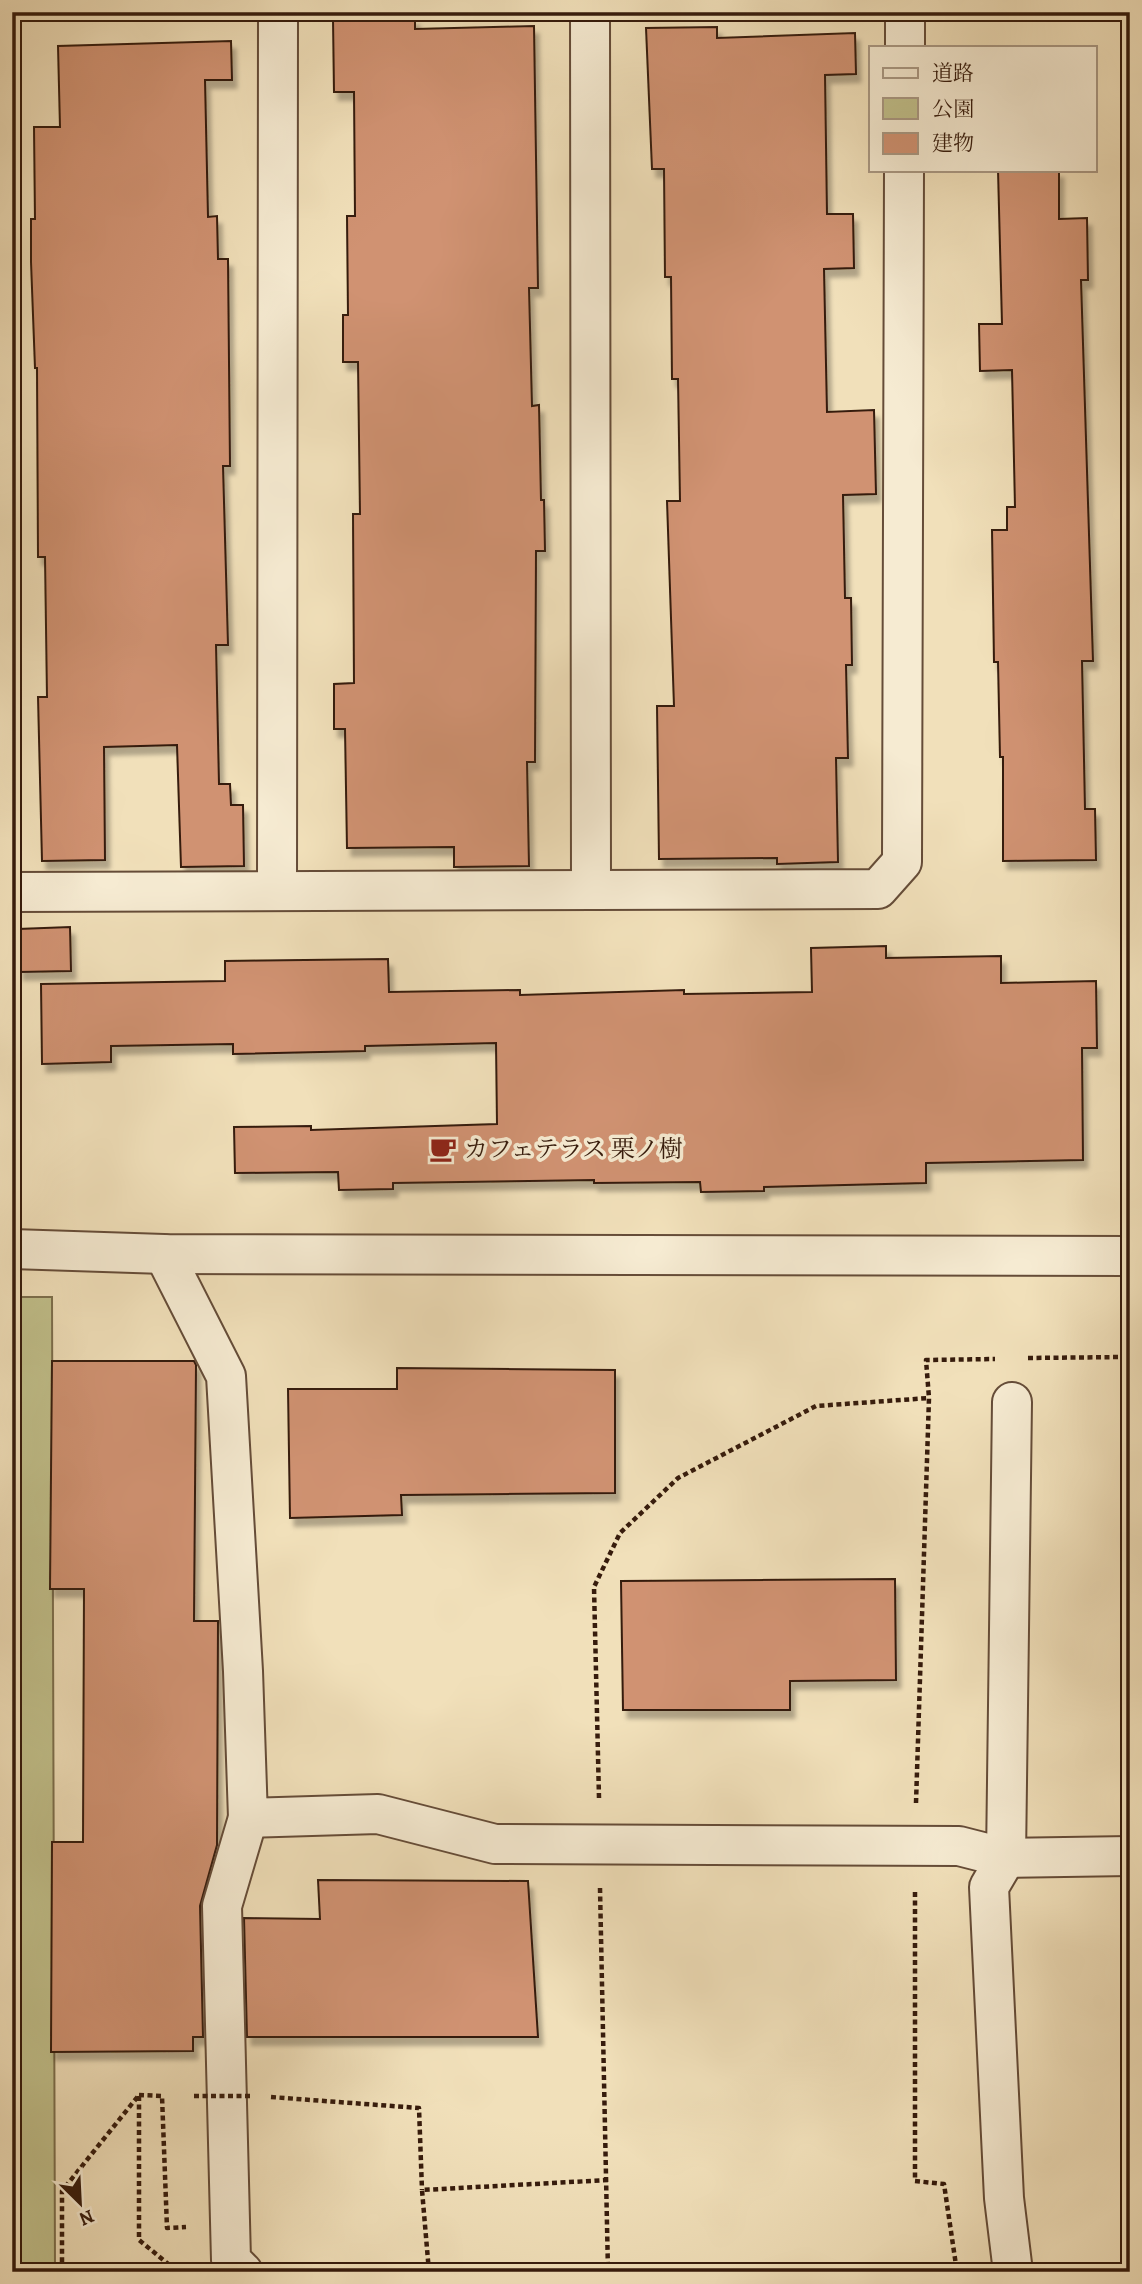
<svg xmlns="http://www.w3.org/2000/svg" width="1142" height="2284" viewBox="0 0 1142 2284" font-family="Alegreya,'Noto Serif JP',serif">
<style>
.green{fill:#c1c08b;stroke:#7c6e4c;stroke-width:2}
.building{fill:#d09272;stroke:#361b0c;stroke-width:2;filter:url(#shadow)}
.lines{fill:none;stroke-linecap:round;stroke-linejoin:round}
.minor-casing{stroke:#654c38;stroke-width:42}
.path{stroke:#361b0c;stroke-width:4.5;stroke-dasharray:5 3.5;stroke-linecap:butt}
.minor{stroke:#f6ebd2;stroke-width:38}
.path-bridge{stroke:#361b0c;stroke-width:4.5;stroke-dasharray:5 3.5;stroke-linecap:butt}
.labels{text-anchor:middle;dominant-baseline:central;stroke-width:7;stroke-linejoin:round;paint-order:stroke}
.poi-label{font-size:24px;fill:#361b0c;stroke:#f6ebd2;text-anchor:start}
</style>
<defs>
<filter id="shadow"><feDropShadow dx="4.5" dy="8" stdDeviation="2" flood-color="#0004"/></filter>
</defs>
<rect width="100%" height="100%" fill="#f1e0ba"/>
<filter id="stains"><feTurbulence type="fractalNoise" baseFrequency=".00286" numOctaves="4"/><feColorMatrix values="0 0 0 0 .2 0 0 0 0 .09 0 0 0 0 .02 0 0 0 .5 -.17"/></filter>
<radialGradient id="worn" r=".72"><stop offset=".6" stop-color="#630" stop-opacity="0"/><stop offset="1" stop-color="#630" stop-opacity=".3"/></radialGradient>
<path class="green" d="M 12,1297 L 52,1297 L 55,2272 L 12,2272 Z"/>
<g class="building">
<path d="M 415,18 L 415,29 L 534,26 L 538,288 L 529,288 L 532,406 L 539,405 L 541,500 L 544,500 L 545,551 L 536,551 L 535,762 L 527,762 L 529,866 L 454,867 L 454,847 L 347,848 L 345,729 L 334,729 L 334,684 L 354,683 L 353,514 L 360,514 L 358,362 L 343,362 L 343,315 L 348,315 L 347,216 L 355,216 L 354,92 L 334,92 L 333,19 Z"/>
<path d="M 717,27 L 717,38 L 855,33 L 856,74 L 825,75 L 827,214 L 853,214 L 854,268 L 824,269 L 827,412 L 874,410 L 876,494 L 843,495 L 845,598 L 851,598 L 852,665 L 846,665 L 848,758 L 836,758 L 838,862 L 777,864 L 777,858 L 659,859 L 657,706 L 674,706 L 667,501 L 680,501 L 678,379 L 672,379 L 671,277 L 665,277 L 664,169 L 652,169 L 646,28 Z"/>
<path d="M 231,41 L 232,80 L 205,80 L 208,217 L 217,216 L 218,259 L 228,259 L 230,466 L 223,466 L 228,645 L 216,645 L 219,784 L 230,784 L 231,805 L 243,805 L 244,866 L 181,867 L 177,745 L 104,747 L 105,860 L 42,861 L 38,697 L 47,697 L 45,557 L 38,557 L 37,368 L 35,368 L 31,262 L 31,219 L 35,219 L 34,127 L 60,127 L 58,46 Z"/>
<path d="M 998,170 L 1059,170 L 1059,219 L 1087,218 L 1088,280 L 1081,280 L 1093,661 L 1082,661 L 1085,809 L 1095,809 L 1096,860 L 1003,861 L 1003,757 L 1000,757 L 998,662 L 994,662 L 992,530 L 1007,530 L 1007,507 L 1015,507 L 1012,370 L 980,371 L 979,324 L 1002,324 Z"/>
<path d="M 70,927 L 71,971 L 19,972 L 18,929 Z"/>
<path d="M 886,946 L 886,958 L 1001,956 L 1001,983 L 1096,981 L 1097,1048 L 1082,1048 L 1083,1160 L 926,1163 L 926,1183 L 764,1187 L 764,1191 L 701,1192 L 700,1182 L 594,1183 L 594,1180 L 393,1183 L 393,1189 L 339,1190 L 338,1172 L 235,1173 L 234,1127 L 311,1126 L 311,1130 L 497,1124 L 496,1043 L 365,1046 L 365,1051 L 233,1054 L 233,1044 L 111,1046 L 111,1062 L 42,1064 L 41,984 L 225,981 L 225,961 L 388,959 L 389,992 L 520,990 L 520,995 L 684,990 L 684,994 L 812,992 L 811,948 Z"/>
<path d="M 52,1361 L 194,1361 L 196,1365 L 194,1621 L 218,1621 L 217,1845 L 200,1906 L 203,2037 L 193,2037 L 193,2051 L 51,2052 L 52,1842 L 83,1842 L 84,1589 L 50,1589 Z"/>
<path d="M 397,1368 L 615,1370 L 615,1493 L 401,1495 L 402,1515 L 290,1518 L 288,1389 L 397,1389 Z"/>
<path d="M 895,1579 L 896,1680 L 790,1681 L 790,1710 L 623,1710 L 621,1581 Z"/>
<path d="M 318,1880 L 528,1881 L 538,2037 L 247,2037 L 244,1918 L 320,1919 Z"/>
</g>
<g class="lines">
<defs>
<g id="minor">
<path d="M 590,12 L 591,888"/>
<path d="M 905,47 L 905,12"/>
<path d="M 277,889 L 278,12"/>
<path d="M 12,892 L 878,889 L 902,862 L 904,170"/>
<path d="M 12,1249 L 164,1254 L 1130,1256"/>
<path d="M 164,1254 L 226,1376 L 243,1671 L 248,1818 L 378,1814 L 495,1844 L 959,1846 L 1006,1858 L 1130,1856"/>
<path d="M 1012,1402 L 1006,1858 L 989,1887 L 1004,2198 L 1013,2272"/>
<path d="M 243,2272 L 231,2260 L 222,1906 L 248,1818"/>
</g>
</defs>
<use href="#minor" class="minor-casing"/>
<g class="path">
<path d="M 1028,1358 L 1125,1357"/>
<path d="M 599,1798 L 594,1587 L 620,1533 L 678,1478 L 816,1406 L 929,1398"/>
<path d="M 916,1803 L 929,1398 L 926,1360 L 995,1359"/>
<path d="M 600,1888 L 608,2272"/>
<path d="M 915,1892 L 915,2181 L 944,2184 L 957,2272"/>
<path d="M 139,2095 L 162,2096 L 167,2228 L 186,2227"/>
<path d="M 139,2096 L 139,2240 L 178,2272"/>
<path d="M 271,2097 L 419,2108 L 422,2190"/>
<path d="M 34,2272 L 62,2268 L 62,2191 L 139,2095"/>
<path d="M 429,2272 L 422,2190 L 608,2180"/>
</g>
<use href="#minor" class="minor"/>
<path class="path-bridge" d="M 194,2096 L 253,2096"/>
</g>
<defs>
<symbol id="cafe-bare" viewBox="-9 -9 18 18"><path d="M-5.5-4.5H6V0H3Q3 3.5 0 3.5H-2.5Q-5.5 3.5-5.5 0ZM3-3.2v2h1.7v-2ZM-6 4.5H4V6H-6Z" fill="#8f2418" stroke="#f6ebd2" stroke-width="2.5" paint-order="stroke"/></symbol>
</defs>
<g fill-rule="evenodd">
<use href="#cafe-bare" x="424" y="1130" width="38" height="38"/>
</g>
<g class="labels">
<g class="poi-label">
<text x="464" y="1149">カフェテラス 栗ノ樹</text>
</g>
</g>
<rect width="1142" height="2284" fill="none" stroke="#f1e0ba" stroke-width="42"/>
<rect x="14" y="14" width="1114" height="2256" fill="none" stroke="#361b0c" stroke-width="3.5"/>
<rect x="21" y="21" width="1100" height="2242" fill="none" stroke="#361b0c" stroke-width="2"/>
<rect x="869" y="46" width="228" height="126" fill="#f6ebd2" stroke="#a99883" stroke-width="2"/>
<rect x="883" y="68" width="35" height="10" fill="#f6ebd2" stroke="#a99883" stroke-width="2"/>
<text x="932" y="80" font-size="21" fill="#361b0c">道路</text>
<rect x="883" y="98" width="35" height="21" fill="#c1c08b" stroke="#a99883" stroke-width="2"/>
<text x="932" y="116" font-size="21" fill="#361b0c">公園</text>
<rect x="883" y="133" width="35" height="21" fill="#d09272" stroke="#a99883" stroke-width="2"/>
<text x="932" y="150" font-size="21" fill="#361b0c">建物</text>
<g transform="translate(80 2203) rotate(156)" stroke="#f6ebd2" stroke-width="5" paint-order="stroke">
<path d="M0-5L12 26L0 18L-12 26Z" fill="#361b0c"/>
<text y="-10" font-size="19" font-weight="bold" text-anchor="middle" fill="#361b0c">N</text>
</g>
<rect width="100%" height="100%" filter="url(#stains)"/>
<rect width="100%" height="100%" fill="url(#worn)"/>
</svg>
